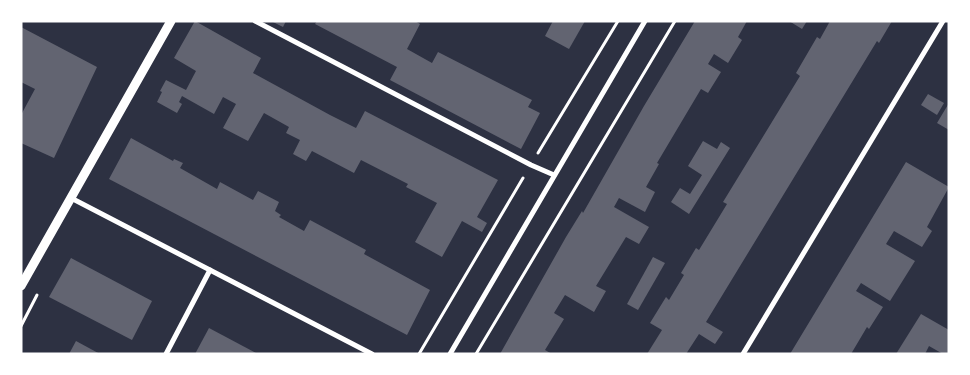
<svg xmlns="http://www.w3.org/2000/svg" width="970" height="375" viewBox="0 0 970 375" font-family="Manrope,sans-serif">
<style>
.building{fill:#626471}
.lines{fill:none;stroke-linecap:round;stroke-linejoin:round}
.path{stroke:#fff;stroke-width:3}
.minor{stroke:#fff;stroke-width:5}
.tertiary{stroke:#fff;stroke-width:9}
</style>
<rect width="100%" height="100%" fill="#2d3142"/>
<g class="building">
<path d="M 195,21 L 261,58 L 253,73 L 330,115 L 356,128 L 365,111 L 498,180 L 477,217 L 487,223 L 482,232 L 462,221 L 442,257 L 415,242 L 437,203 L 406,187 L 408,184 L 361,160 L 354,173 L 312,151 L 306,161 L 293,154 L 300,140 L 286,133 L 289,127 L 264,113 L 248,141 L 223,128 L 236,104 L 223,97 L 214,114 L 182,96 L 179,102 L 182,104 L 177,113 L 157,102 L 162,92 L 160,91 L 166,80 L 186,90 L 196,71 L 174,58 Z"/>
<path d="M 271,21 L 286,21 L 283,27 Z"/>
<path d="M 317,21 L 415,21 L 420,24 L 407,49 L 432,63 L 438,52 L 532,100 L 528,107 L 540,113 L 521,149 L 390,80 L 397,67 L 315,24 Z"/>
<path d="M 553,21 L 585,21 L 569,49 L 545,36 Z"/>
<path d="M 695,21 L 747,21 L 738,37 L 742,40 L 728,63 L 714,54 L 708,64 L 721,72 L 708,93 L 701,89 L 657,163 L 659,164 L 646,187 L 655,192 L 645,212 L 619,198 L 614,207 L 649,227 L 639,244 L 626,237 L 596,286 L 606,291 L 594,312 L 565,295 L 554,313 L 564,319 L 545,350 L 552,354 L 500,354 L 566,237 L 582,211 L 583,213 L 644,106 Z"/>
<path d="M 789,21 L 807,21 L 802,29 Z"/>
<path d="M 830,21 L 892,21 L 879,43 L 877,41 L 706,322 L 723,332 L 715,344 L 699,334 L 686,354 L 647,354 L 662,330 L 650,323 L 666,297 L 669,300 L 684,275 L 681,273 L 696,248 L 699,250 L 727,204 L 723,202 L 800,76 L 796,73 L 817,37 L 820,39 Z"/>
<path d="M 21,27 L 97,67 L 54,158 L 21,143 L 21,115 L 35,89 L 21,82 Z"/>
<path d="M 928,94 L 944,103 L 937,115 L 921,105 Z"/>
<path d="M 949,103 L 949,130 L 937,123 Z"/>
<path d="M 131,138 L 173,161 L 174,159 L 183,163 L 180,168 L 217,189 L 220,182 L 253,200 L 258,191 L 279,202 L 275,211 L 281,215 L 279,217 L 304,231 L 310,220 L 366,250 L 364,254 L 430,290 L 407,335 L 109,179 Z"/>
<path d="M 703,141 L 717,149 L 721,142 L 730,148 L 689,214 L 671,202 L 680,188 L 690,194 L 702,175 L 688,166 Z"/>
<path d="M 906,162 L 949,187 L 927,227 L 932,231 L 922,247 L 894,231 L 886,244 L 915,261 L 890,301 L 861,283 L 856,291 L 883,307 L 869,329 L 867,327 L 851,354 L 790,354 Z"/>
<path d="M 653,257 L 665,263 L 638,310 L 627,304 Z"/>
<path d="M 71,258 L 152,301 L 132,340 L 49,297 Z"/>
<path d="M 921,314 L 949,330 L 949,354 L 943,354 L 929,346 L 925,354 L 896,354 Z"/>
<path d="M 209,328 L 258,354 L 195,354 Z"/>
<path d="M 76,341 L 100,354 L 69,354 Z"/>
</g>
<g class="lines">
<g class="path">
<path d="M 538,153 L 618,21"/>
<path d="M 21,326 L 37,295"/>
<path d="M 419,354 L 523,178"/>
<path d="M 476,354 L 675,21"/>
</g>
<g class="minor">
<path d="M 255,21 L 531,165 L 554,175"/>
<path d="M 71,198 L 372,354"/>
<path d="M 166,354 L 210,270"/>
<path d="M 450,354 L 645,21"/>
<path d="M 743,354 L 943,21"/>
</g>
<path class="tertiary" d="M 21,286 L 171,21"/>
</g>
<rect width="970" height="375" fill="none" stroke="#ffffff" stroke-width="45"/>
</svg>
